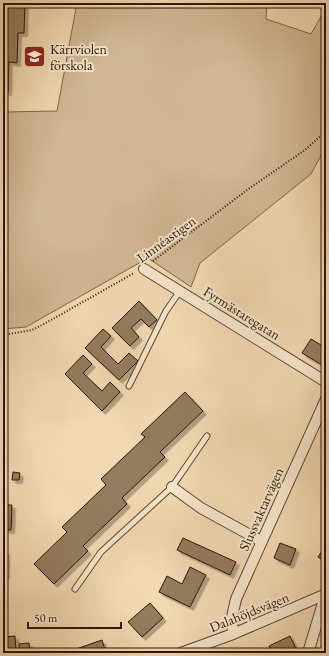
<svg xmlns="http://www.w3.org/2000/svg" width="329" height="656" viewBox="0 0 329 656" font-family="'EB Garamond',serif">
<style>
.green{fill:#d0b894;stroke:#7e664c}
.building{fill:#937b5e;stroke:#2d1504;filter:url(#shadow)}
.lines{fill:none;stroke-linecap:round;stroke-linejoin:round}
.lane-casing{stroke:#5e4630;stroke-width:7}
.street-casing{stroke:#5e4630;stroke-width:12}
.path{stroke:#2d1504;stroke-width:2;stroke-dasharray:1 2;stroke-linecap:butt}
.lane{stroke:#f6e6cd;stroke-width:5}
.street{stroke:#f6e6cd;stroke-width:10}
.labels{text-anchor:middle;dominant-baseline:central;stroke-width:4;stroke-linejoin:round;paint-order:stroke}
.poi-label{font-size:14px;fill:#2d1504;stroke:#f6e6cd;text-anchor:start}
.street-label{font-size:14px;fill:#2d1504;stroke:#f6e6cd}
</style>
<defs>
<filter id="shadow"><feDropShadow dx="3.5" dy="3.5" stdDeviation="0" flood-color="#0004"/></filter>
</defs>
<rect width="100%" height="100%" fill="#f1d9b2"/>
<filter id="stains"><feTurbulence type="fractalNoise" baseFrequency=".005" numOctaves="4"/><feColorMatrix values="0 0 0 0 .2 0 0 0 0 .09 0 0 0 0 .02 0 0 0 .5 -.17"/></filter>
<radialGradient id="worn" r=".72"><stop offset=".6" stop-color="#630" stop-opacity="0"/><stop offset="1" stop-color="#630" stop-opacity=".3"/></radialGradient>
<path class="green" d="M 77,3 L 267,3 L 266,19 L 311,34 L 326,8 L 326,146 L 311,174 L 200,263 L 191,287 L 148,258 L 26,327 L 3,329 L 3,112 L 57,111 Z"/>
<g class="building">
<path d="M 4,3 L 25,3 L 24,33 L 18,33 L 17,63 L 9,62 L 8,92 L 4,92 L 3,99 Z"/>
<path d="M 139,301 L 157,320 L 149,327 L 141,319 L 131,328 L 139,337 L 130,346 L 112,328 Z"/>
<path d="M 103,329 L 111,336 L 101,347 L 118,364 L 129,353 L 138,361 L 119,380 L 85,348 Z"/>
<path d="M 311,339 L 326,348 L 326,362 L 324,366 L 302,353 Z"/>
<path d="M 83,355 L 92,364 L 83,373 L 102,391 L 110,382 L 120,392 L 102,411 L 65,374 Z"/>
<path d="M 185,392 L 203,411 L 160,452 L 165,457 L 122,498 L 127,504 L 83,546 L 88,551 L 54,584 L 34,564 L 67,532 L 62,527 L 106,485 L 101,479 L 145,437 L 141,434 Z"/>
<path d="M 13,472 L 20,473 L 19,480 L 12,480 Z"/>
<path d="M 3,505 L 12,505 L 11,530 L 3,529 Z"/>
<path d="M 183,538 L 236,562 L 230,575 L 177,550 Z"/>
<path d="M 280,543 L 296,549 L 290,565 L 274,558 Z"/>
<path d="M 326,545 L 326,562 L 318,557 Z"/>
<rect x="3" y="551" width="3" height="24"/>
<path d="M 190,567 L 206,575 L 190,607 L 159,592 L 167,576 L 182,584 Z"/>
<path d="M 150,603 L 163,618 L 142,637 L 128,622 Z"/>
<path d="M 15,636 L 16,653 L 5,653 L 3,641 L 5,641 L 5,637 Z"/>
<path d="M 290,636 L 298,653 L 272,653 L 269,646 Z"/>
<path d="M 102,640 L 106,653 L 78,653 L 76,649 Z"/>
<path d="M 29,643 L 30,653 L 20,653 L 19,644 Z"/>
</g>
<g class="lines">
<defs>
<g id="lane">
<path d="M 129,386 L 166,311 L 180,291"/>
<path d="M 75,589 L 101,552 L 172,487 L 207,436"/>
</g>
<g id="street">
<path d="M 144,269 L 326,382"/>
<path d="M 172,487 L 201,508 L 261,541"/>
<path d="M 233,634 L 232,617 L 236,599 L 326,399"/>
<path d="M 181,653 L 233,634 L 326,594"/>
<path d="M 308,653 L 326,593"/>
</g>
</defs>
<use href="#lane" class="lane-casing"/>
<use href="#street" class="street-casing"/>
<g class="path">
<path d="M 153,261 L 247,190 L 305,150 L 326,131"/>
<path d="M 3,335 L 32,330 L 44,324 L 134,273"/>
</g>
<use href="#lane" class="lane"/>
<use href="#street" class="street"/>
</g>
<defs>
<symbol id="school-square" viewBox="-11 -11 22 22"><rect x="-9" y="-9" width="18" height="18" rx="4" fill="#8f2418" stroke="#f6e6cd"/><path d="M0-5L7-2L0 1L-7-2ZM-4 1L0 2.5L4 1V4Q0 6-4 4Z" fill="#fff"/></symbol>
</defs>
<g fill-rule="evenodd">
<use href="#school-square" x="22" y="44" width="25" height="25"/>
</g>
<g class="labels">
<g class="poi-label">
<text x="50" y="49">Kärrviolen<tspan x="50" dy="16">förskola</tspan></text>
</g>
<g class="street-label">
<text transform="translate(166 239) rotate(-36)">Linnéastigen</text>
<text transform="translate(242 313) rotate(32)">Fyrmästaregatan</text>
<text transform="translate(261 509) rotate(-66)">Slussvaktarvägen</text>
<text transform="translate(249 612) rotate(-22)">Dalahöjdsvägen</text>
</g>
</g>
<rect width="329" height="656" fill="none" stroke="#f1d9b2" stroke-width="16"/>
<rect x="4" y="4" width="321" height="648" fill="none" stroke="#2d1504" stroke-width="2"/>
<rect x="8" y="8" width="313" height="640" fill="none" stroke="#2d1504"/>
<path d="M28 622v6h93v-6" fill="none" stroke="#2d1504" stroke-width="2"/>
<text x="34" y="622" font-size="12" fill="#2d1504" stroke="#f6e6cd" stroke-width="3" paint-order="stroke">50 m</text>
<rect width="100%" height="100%" filter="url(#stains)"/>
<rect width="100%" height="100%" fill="url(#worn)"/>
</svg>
